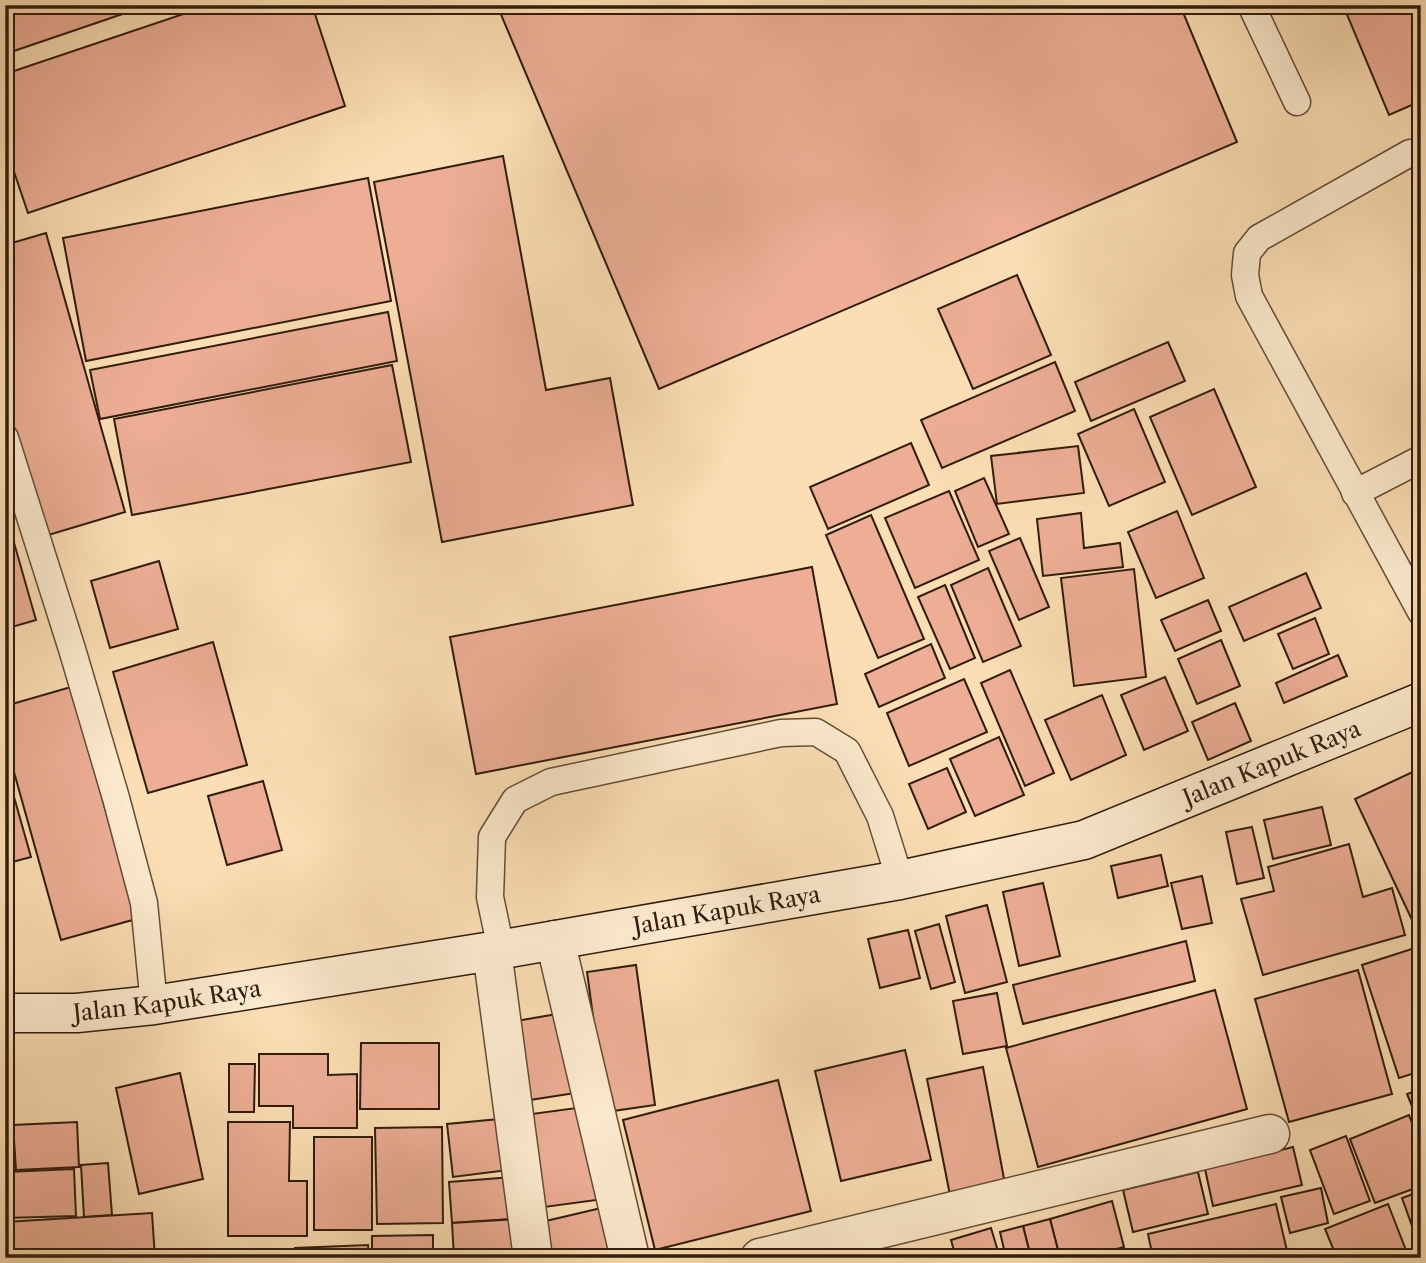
<svg xmlns="http://www.w3.org/2000/svg" width="1426" height="1263" viewBox="0 0 1426 1263" font-family="'Libre Caslon Text',serif">
<style>
.building{fill:#edae95;stroke:#301d0e;stroke-width:2}
.lines{fill:none;stroke-linecap:round;stroke-linejoin:round}
.service-casing{stroke:#634d37;stroke-width:29}
.minor-casing{stroke:#634d37;stroke-width:41}
.secondary-casing{stroke:#301d0e;stroke-width:41}
.service{stroke:#fceace;stroke-width:26}
.minor{stroke:#fceace;stroke-width:38}
.secondary{stroke:#fceace;stroke-width:38}
.labels{text-anchor:middle;dominant-baseline:central;stroke-width:6;stroke-linejoin:round;paint-order:stroke}
.street-label{font-size:23px;fill:#301d0e;stroke:#fceace}
</style>
<rect width="100%" height="100%" fill="#fbdeb3"/>
<filter id="stains"><feTurbulence type="fractalNoise" baseFrequency=".00286" numOctaves="4"/><feColorMatrix values="0 0 0 0 .2 0 0 0 0 .09 0 0 0 0 .02 0 0 0 .5 -.17"/></filter>
<radialGradient id="worn" r=".72"><stop offset=".6" stop-color="#630" stop-opacity="0"/><stop offset="1" stop-color="#630" stop-opacity=".3"/></radialGradient>
<g class="building">
<path d="M 5,5 L 149,5 L 5,54 Z"/>
<path d="M 210,5 L 312,5 L 345,106 L 28,213 L 5,145 L 5,74 Z"/>
<path d="M 497,5 L 1180,5 L 1237,142 L 659,389 Z"/>
<path d="M 1343,5 L 1421,5 L 1421,101 L 1389,115 Z"/>
<path d="M 503,156 L 546,390 L 610,378 L 633,505 L 442,542 L 374,182 Z"/>
<path d="M 368,178 L 391,301 L 86,361 L 63,238 Z"/>
<path d="M 5,193 L 13,222 L 5,224 Z"/>
<path d="M 46,233 L 125,512 L 45,536 L 5,396 L 5,245 Z"/>
<path d="M 1017,275 L 1051,355 L 973,389 L 938,309 Z"/>
<path d="M 388,312 L 397,361 L 100,419 L 90,370 Z"/>
<path d="M 1168,342 L 1185,381 L 1091,421 L 1075,382 Z"/>
<path d="M 1055,362 L 1075,411 L 942,468 L 921,420 Z"/>
<path d="M 392,365 L 411,462 L 132,515 L 114,419 Z"/>
<path d="M 1214,389 L 1256,487 L 1192,515 L 1150,417 Z"/>
<path d="M 1134,409 L 1165,482 L 1109,506 L 1078,434 Z"/>
<path d="M 911,443 L 929,485 L 828,529 L 810,487 Z"/>
<path d="M 1078,446 L 1084,493 L 997,504 L 991,456 Z"/>
<path d="M 984,478 L 1009,534 L 978,547 L 955,491 Z"/>
<path d="M 949,491 L 979,560 L 915,588 L 885,518 Z"/>
<path d="M 5,511 L 36,620 L 5,629 Z"/>
<path d="M 1177,511 L 1204,578 L 1156,598 L 1128,532 Z"/>
<path d="M 1081,513 L 1084,548 L 1120,543 L 1123,567 L 1043,576 L 1037,519 Z"/>
<path d="M 871,515 L 924,639 L 878,658 L 826,535 Z"/>
<path d="M 1020,538 L 1049,607 L 1019,620 L 989,551 Z"/>
<path d="M 159,561 L 178,629 L 110,648 L 91,581 Z"/>
<path d="M 812,567 L 837,704 L 476,774 L 450,637 Z"/>
<path d="M 988,568 L 1021,646 L 983,662 L 951,585 Z"/>
<path d="M 1134,569 L 1146,677 L 1074,686 L 1061,578 Z"/>
<path d="M 1306,573 L 1321,608 L 1244,641 L 1229,607 Z"/>
<path d="M 945,585 L 975,658 L 950,669 L 918,597 Z"/>
<path d="M 1208,600 L 1221,631 L 1175,651 L 1161,620 Z"/>
<path d="M 1315,618 L 1329,654 L 1293,669 L 1278,634 Z"/>
<path d="M 1221,640 L 1240,686 L 1197,704 L 1178,659 Z"/>
<path d="M 213,642 L 247,765 L 148,793 L 113,672 Z"/>
<path d="M 931,644 L 945,678 L 879,707 L 865,674 Z"/>
<path d="M 1338,655 L 1347,676 L 1284,703 L 1276,683 Z"/>
<path d="M 1010,670 L 1054,773 L 1025,786 L 981,683 Z"/>
<path d="M 1165,677 L 1188,731 L 1144,750 L 1121,695 Z"/>
<path d="M 964,679 L 987,732 L 909,766 L 887,713 Z"/>
<path d="M 71,687 L 136,919 L 61,940 L 5,740 L 5,706 Z"/>
<path d="M 1102,695 L 1126,755 L 1071,780 L 1045,720 Z"/>
<path d="M 1235,703 L 1251,741 L 1208,760 L 1192,722 Z"/>
<path d="M 999,737 L 1024,795 L 975,816 L 950,759 Z"/>
<path d="M 5,765 L 31,857 L 5,864 Z"/>
<path d="M 947,768 L 966,812 L 928,829 L 909,784 Z"/>
<path d="M 1421,768 L 1421,939 L 1355,799 Z"/>
<path d="M 263,781 L 282,850 L 227,865 L 208,796 Z"/>
<path d="M 1322,807 L 1331,845 L 1273,859 L 1264,820 Z"/>
<path d="M 1252,827 L 1264,878 L 1237,884 L 1226,832 Z"/>
<path d="M 1349,844 L 1363,897 L 1392,888 L 1405,935 L 1263,975 L 1241,899 L 1274,891 L 1268,867 Z"/>
<path d="M 1161,855 L 1168,886 L 1118,898 L 1111,866 Z"/>
<path d="M 1202,876 L 1212,923 L 1182,929 L 1171,883 Z"/>
<path d="M 1043,883 L 1060,956 L 1019,966 L 1003,892 Z"/>
<path d="M 987,905 L 1007,982 L 965,993 L 946,916 Z"/>
<path d="M 939,924 L 955,982 L 931,989 L 915,931 Z"/>
<path d="M 908,930 L 920,978 L 880,988 L 868,939 Z"/>
<path d="M 1186,941 L 1195,981 L 1023,1024 L 1013,985 Z"/>
<path d="M 1418,947 L 1421,955 L 1421,1071 L 1399,1078 L 1362,965 Z"/>
<path d="M 636,965 L 655,1105 L 606,1112 L 587,972 Z"/>
<path d="M 1358,970 L 1392,1094 L 1289,1122 L 1255,999 Z"/>
<path d="M 1215,990 L 1247,1109 L 1038,1167 L 1006,1048 Z"/>
<path d="M 997,993 L 1007,1046 L 963,1054 L 953,1001 Z"/>
<path d="M 569,1012 L 582,1092 L 523,1101 L 510,1022 Z"/>
<path d="M 361,1043 L 439,1043 L 439,1109 L 360,1109 Z"/>
<path d="M 905,1050 L 931,1160 L 841,1181 L 815,1071 Z"/>
<path d="M 259,1054 L 328,1054 L 328,1075 L 357,1074 L 357,1128 L 293,1128 L 293,1106 L 259,1106 Z"/>
<path d="M 229,1064 L 255,1064 L 254,1112 L 229,1112 Z"/>
<path d="M 983,1067 L 1005,1184 L 950,1195 L 927,1079 Z"/>
<path d="M 9,1072 L 13,1170 L 5,1171 L 5,1073 Z"/>
<path d="M 180,1073 L 203,1179 L 139,1194 L 116,1088 Z"/>
<path d="M 778,1080 L 811,1211 L 655,1250 L 623,1120 Z"/>
<path d="M 1421,1089 L 1421,1128 L 1407,1094 Z"/>
<path d="M 591,1106 L 604,1199 L 537,1208 L 524,1115 Z"/>
<path d="M 1409,1115 L 1421,1147 L 1421,1186 L 1375,1203 L 1350,1139 Z"/>
<path d="M 511,1118 L 516,1169 L 453,1177 L 447,1124 Z"/>
<path d="M 77,1122 L 79,1167 L 16,1170 L 13,1125 Z"/>
<path d="M 228,1122 L 290,1122 L 289,1181 L 307,1181 L 307,1236 L 228,1236 Z"/>
<path d="M 442,1127 L 443,1223 L 377,1224 L 375,1128 Z"/>
<path d="M 1346,1136 L 1370,1201 L 1334,1214 L 1310,1150 Z"/>
<rect x="314" y="1137" width="58" height="93"/>
<path d="M 1293,1147 L 1302,1185 L 1213,1206 L 1205,1169 Z"/>
<path d="M 108,1163 L 112,1215 L 84,1217 L 81,1165 Z"/>
<path d="M 74,1169 L 76,1216 L 5,1218 L 5,1172 Z"/>
<path d="M 1198,1172 L 1208,1214 L 1133,1232 L 1123,1190 Z"/>
<path d="M 514,1177 L 516,1219 L 452,1223 L 449,1182 Z"/>
<path d="M 1321,1188 L 1328,1223 L 1290,1233 L 1281,1197 Z"/>
<path d="M 1421,1191 L 1421,1251 L 1402,1198 Z"/>
<path d="M 1112,1201 L 1124,1247 L 1084,1258 L 1060,1258 L 1050,1219 Z"/>
<path d="M 1276,1204 L 1288,1255 L 1275,1258 L 1153,1258 L 1148,1234 Z"/>
<path d="M 1388,1204 L 1409,1258 L 1337,1258 L 1325,1229 Z"/>
<path d="M 614,1205 L 626,1258 L 540,1258 L 533,1224 Z"/>
<path d="M 152,1213 L 155,1258 L 5,1258 L 5,1222 Z"/>
<path d="M 516,1219 L 519,1258 L 454,1258 L 452,1223 Z"/>
<path d="M 1050,1219 L 1060,1258 L 1031,1258 L 1023,1226 Z"/>
<path d="M 1023,1226 L 1031,1258 L 1006,1258 L 1000,1232 Z"/>
<path d="M 991,1228 L 1000,1258 L 956,1258 L 951,1240 Z"/>
<path d="M 433,1235 L 433,1258 L 372,1258 L 372,1236 Z"/>
<path d="M 368,1245 L 369,1258 L 295,1258 L 295,1248 Z"/>
<path d="M 292,1251 L 292,1258 L 212,1258 L 212,1253 Z"/>
</g>
<g class="lines">
<defs>
<g id="service">
<path d="M 1251,5 L 1297,102"/>
<path d="M 1421,153 L 1410,153 L 1259,238 L 1247,253 L 1245,275 L 1249,296 L 1421,612"/>
<path d="M 5,438 L 72,649 L 116,798 L 144,903 L 154,1005"/>
<path d="M 1355,493 L 1421,459"/>
<path d="M 501,949 L 490,897 L 492,837 L 515,800 L 551,782 L 781,733 L 816,732 L 847,751 L 880,816 L 900,880"/>
</g>
<g id="minor">
<path d="M 555,940 L 630,1258"/>
<path d="M 492,951 L 533,1258"/>
<path d="M 760,1258 L 1270,1134"/>
</g>
<g id="secondary">
<path id="s1" d="M 5,1013 L 77,1013 L 154,1005 L 492,951 L 900,880 L 1084,840 L 1421,702"/>
</g>
</defs>
<use href="#service" class="service-casing"/>
<use href="#minor" class="minor-casing"/>
<use href="#secondary" class="secondary-casing"/>
<use href="#service" class="service"/>
<use href="#minor" class="minor"/>
<use href="#secondary" class="secondary"/>
</g>
<g class="labels">
<g class="street-label">
<text stroke="none"><textPath href="#s1" startOffset="1297">Jalan Kapuk Raya</textPath></text>
<text stroke="none"><textPath href="#s1" startOffset="730">Jalan Kapuk Raya</textPath></text>
<text stroke="none"><textPath href="#s1" startOffset="163">Jalan Kapuk Raya</textPath></text>
</g>
</g>
<rect width="1426" height="1263" fill="none" stroke="#fbdeb3" stroke-width="28"/>
<rect x="7" y="7" width="1412" height="1249" fill="none" stroke="#301d0e" stroke-width="3.5"/>
<rect x="14" y="14" width="1398" height="1235" fill="none" stroke="#301d0e" stroke-width="2"/>
<rect width="100%" height="100%" filter="url(#stains)"/>
<rect width="100%" height="100%" fill="url(#worn)"/>
</svg>
